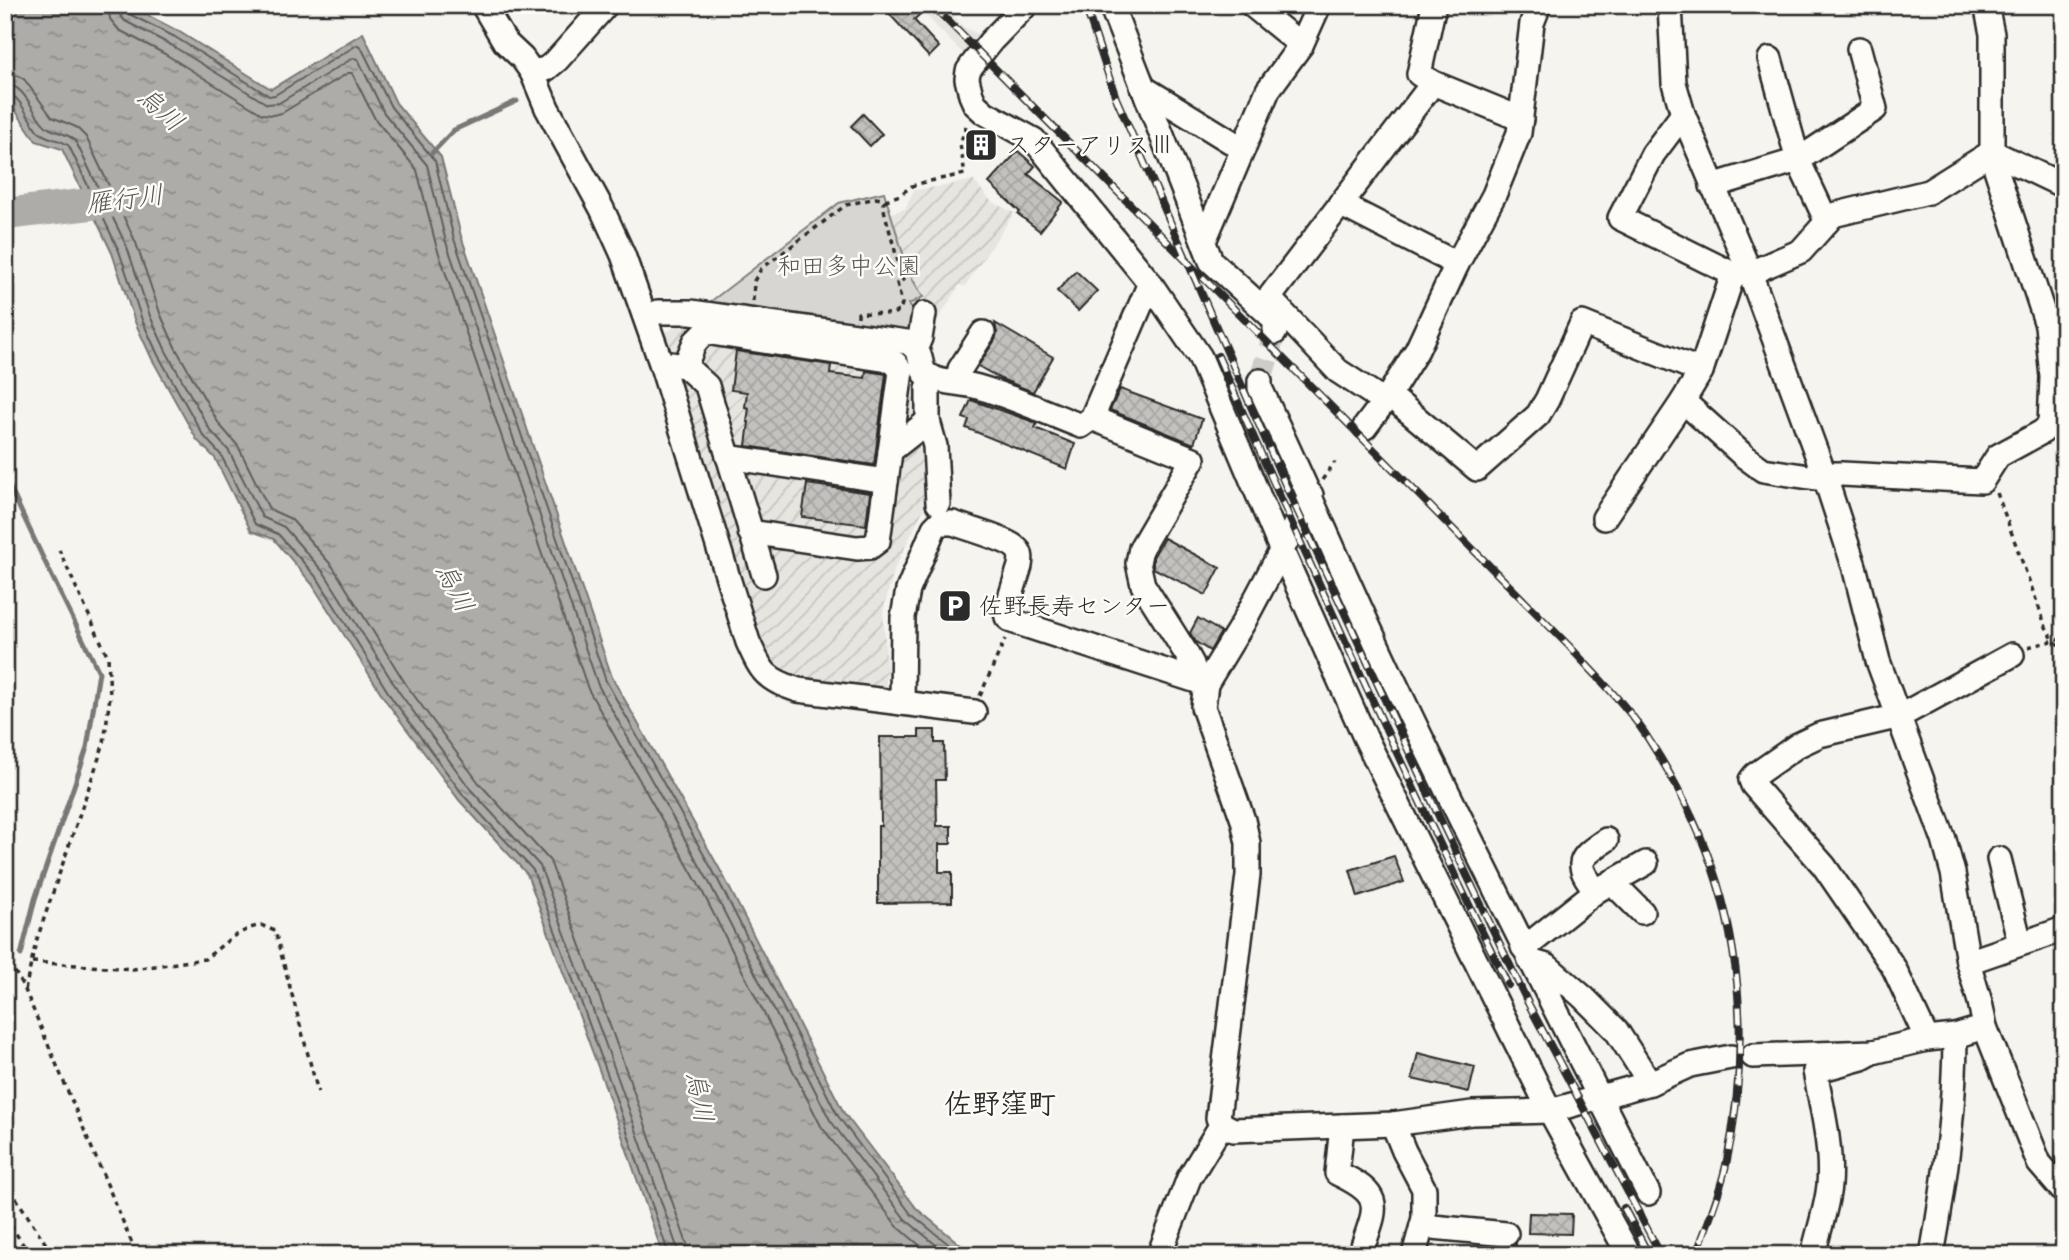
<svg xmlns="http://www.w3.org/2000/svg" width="2069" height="1260" viewBox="0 0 2069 1260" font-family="'Balsamiq Sans','Klee One',sans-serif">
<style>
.built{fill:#e6e5e0}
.industrial{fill:url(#industrial-furrows)}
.park{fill:#d7d6d2;stroke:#81807e;stroke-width:2}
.water{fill:url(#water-ripples);stroke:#797877;stroke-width:2}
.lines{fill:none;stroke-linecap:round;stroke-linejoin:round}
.shore{stroke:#5f5f5d;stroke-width:2}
.stream{stroke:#797877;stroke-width:5}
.river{stroke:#adaca9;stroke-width:32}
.building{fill:url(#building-cross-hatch);stroke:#2b2b2b;stroke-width:2}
.minor-tunnel{stroke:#cdccc8;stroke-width:23;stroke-dasharray:23 11;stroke-linecap:butt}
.minor-casing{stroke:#2b2b2b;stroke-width:28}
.path{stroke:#2b2b2b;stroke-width:3.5;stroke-dasharray:5 5;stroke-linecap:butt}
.minor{stroke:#fdfcf7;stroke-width:23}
.rail-casing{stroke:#2b2b2b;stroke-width:8}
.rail{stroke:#fdfcf7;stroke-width:5;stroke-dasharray:16;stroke-linecap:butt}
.labels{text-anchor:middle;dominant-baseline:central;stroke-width:5;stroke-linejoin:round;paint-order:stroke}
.poi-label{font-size:24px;fill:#2b2b2b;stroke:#fdfcf7;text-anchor:start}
.park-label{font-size:24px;fill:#565655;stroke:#fdfcf7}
.water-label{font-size:26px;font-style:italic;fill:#585857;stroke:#fdfcf7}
.quarter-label{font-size:28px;font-weight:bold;fill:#2b2b2b;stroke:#fdfcf7}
</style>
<defs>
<pattern id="industrial-furrows" width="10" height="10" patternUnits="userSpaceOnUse" patternTransform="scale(1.75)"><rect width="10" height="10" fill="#e6e5e0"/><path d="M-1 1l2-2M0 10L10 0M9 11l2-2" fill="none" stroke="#c5c5c0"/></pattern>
<pattern id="water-ripples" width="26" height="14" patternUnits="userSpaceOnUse" patternTransform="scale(1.75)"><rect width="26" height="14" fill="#adaca9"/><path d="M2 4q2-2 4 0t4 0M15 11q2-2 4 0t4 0" fill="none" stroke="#8d8c8a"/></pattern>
<pattern id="building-cross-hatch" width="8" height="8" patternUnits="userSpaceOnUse" patternTransform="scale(1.75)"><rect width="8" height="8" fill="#c2c1be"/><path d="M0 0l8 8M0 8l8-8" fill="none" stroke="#a7a6a3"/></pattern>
</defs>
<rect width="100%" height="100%" fill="#f5f4ef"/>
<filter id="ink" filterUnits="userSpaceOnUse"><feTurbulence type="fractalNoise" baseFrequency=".0143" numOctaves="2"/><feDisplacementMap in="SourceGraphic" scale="14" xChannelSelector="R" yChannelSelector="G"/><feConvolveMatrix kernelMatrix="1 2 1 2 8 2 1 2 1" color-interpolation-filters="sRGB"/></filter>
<g filter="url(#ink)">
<path class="built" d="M 916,5 L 942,5 L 965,28 L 982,36 L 965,56 Z"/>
<g class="industrial">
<path d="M 973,180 L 991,201 L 1014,213 L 965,286 L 960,285 L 936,322 L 909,273 L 891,213 L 905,209 L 914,190 L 944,186 Z"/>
<path d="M 687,320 L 900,348 L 906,353 L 912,370 L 920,377 L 929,498 L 895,568 L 883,611 L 887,669 L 885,693 L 792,682 L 771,669 L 756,648 L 660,336 Z"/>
</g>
<path class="park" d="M 884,192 L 909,273 L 923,297 L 909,304 L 914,314 L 911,331 L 710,302 L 839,203 Z"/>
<path class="water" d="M 5,5 L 128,5 L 178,31 L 271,89 L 363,33 L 396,103 L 441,157 L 461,236 L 612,677 L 724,877 L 844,1113 L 917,1209 L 973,1255 L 663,1255 L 605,1086 L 527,874 L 459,800 L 386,701 L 312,584 L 274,539 L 251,531 L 215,458 L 197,440 L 152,359 L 135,322 L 112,253 L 62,149 L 36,141 L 5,95 Z"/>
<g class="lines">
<g class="shore">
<path d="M 108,5 L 110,19 L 119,30 L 165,54 L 262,114 L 273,115 L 282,113 L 348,73 L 352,73 L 375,119 L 417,170 L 436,245 L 588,689 L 701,889 L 821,1126 L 897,1226 L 931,1255"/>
<path d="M 118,5 L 120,15 L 125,21 L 171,45 L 267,104 L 279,103 L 353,58 L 358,59 L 384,113 L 427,165 L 446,242 L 598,685 L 710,884 L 830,1120 L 905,1219 L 948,1255"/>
<path d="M 127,5 L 128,11 L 131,15 L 175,37 L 269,96 L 275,95 L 357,45 L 361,47 L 391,107 L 435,161 L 454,239 L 606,681 L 718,880 L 838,1116 L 911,1214 L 962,1255"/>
<path d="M 5,73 L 14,74 L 24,79 L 52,117 L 76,127 L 86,137 L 136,243 L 160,313 L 175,347 L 219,424 L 238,446 L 269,509 L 291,519 L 333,567 L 407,686 L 479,783 L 550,861 L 629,1078 L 687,1244 L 688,1255"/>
<path d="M 5,84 C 25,85 31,110 43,123 C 51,134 68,131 76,142 L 127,247 L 150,316 L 166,351 L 210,430 L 229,451 L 262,517 L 284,527 L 325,574 L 399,692 L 471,790 L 540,866 L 619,1081 L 677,1247 L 678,1255"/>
<path d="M 5,92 C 21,95 28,120 38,131 C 46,140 60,138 69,146 L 119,251 L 142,320 L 158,355 L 203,435 L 221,455 L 255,524 L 278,534 L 318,579 L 391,697 L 464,796 L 533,870 L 611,1084 L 669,1255"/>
</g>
<g class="stream">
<path d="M 432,153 L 454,130 L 517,101"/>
<path d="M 5,477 L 44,560 L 99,672 L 87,748 L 35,899 L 21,955"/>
<path d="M 5,1242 L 14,1255"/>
</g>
<path class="river" d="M 5,214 L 133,199"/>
</g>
<g class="building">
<path d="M 881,5 L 912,5 L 920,14 L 914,20 L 939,47 L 929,57 Z"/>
<path d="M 863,114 L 882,134 L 870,146 L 851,126 Z"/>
<path d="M 975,132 L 994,139 L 987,159 L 968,152 Z"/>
<path d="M 1018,151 L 1035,166 L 1028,174 L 1063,202 L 1040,231 L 1018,214 L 1020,212 L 989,183 Z"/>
<path d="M 1076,271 L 1097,291 L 1078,311 L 1057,291 Z"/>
<path d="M 995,323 L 1053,357 L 1033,392 L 1001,379 L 978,366 L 995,340 L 997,333 Z"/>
<path d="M 736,351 L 831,365 L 830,374 L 865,378 L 866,371 L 886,374 L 874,465 L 746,446 L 749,422 L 747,422 L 749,408 L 745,407 L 747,392 L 731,390 Z"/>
<path d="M 1120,389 L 1202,419 L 1194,444 L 1110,410 Z"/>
<path d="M 971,400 L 1037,423 L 1035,428 L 1075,444 L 1067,469 L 966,428 L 969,420 L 963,418 Z"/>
<path d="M 807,484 L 870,493 L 866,525 L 802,517 Z"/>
<path d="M 1164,538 L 1220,568 L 1206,595 L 1153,568 L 1153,557 Z"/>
<path d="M 1198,618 L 1221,632 L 1210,651 L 1196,642 L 1190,633 Z"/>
<path d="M 919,730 L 935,730 L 935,743 L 944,743 L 945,780 L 936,780 L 937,826 L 951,826 L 951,844 L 939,844 L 939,872 L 952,872 L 952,902 L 878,903 L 878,826 L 881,826 L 880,737 L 919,737 Z"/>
<path d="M 1394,856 L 1404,882 L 1358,897 L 1350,870 Z"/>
<path d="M 1418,1053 L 1475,1067 L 1469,1092 L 1412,1079 Z"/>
<path d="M 1529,1213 L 1572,1214 L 1571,1234 L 1528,1233 Z"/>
<path d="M 1516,1243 L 1515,1255 L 1488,1255 L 1489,1246 L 1505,1248 Z"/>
</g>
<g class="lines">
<path class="minor-tunnel" d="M 1260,381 L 1275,332"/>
<defs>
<g id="minor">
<path d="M 483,5 L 505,42 L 522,58 L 532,72 L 547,108 L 602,209 L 623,255 L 661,363 L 748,642 C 762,673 765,679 798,690 L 974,712"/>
<path d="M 1026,5 L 991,41 L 972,65 L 968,71 L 967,79 L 971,95 L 975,104 L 985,113 L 1034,140 L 1150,283 L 1200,357 L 1281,549 L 1365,737 L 1550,1111 L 1629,1255"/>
<path d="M 1111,5 L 1211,261 L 1272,317 L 1275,323 L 1275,332"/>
<path d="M 1252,5 L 1301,45"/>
<path d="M 1434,5 L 1419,74 L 1433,83 L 1521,119"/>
<path d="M 1670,5 L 1674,83 L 1683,114 L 1750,273 L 1824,474 L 1854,566 L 1878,661 L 1944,840 L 1953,873 L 1968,962 L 1980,1002 L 1985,1027 L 2039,1163 L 2064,1192"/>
<path d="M 1770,59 L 1798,160 L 1827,222"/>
<path d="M 532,72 L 546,69 L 557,60 L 606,5"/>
<path d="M 1142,87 L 1243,149"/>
<path d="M 1683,114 L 1653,154 L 1620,218 L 1733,274 L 1750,273 L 1801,251 L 1833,215 L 1928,192 L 1992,152"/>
<path d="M 1992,152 L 2064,186"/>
<path d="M 1712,186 L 1798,160 L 1875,109 L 1859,49"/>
<path d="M 1340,204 L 1457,264"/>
<path d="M 1204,241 L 1268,90 L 1301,45 L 1319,5"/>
<path d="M 1269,298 L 1433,83"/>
<path d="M 1269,298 L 1338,371 L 1384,401"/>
<path d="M 646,317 L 658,312 L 691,312 L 907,342 C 927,352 916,370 930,377 C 942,383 964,383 978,387 C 1013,397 1047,413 1081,426 L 1092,418 L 1150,283"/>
<path d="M 916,347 L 920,338 L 924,314"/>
<path d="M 671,364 L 685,366 L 707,386 L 764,575"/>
<path d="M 685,366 L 695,342 L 705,332 L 888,360 L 895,363 L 901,371 L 878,541 L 870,547 L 857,548 L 750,532"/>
<path d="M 932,377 L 928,389 L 928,421 L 935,446 L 938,503"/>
<path d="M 1260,381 L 1260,388 C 1309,491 1353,597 1403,700 C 1482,866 1565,1029 1648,1193"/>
<path d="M 957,382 L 960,369 L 983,333"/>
<path d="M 1389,395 L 1477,469 L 1538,415 L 1547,400 L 1582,323 L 1701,371"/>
<path d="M 1683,401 L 1744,456 L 1763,470 L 1816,478 L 1824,474 L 1842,474 L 1982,481 L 1998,456 L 2042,432 L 2050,425 L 2052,377 L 2047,325 L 1996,169 L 1992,152 L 1992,34 L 1986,5"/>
<path d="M 1092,418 L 1193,459 L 1141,548 L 1138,563 L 1143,585 L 1186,653 L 1192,664 L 1197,681"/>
<path d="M 1365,427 L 1389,395 L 1417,350 L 1457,264 L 1494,195 L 1519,133 L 1532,23 L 1539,5"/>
<path d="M 890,451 L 928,421"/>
<path d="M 728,457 L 886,481"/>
<path d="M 1311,495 L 1243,623 L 1206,684 L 1203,707 L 1243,820 L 1248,843 L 1248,875 L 1218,1118 L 1222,1124 L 1233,1130 L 1393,1124 L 1472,1113 L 1550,1111 L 1650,1083 L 1690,1065 L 1731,1057"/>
<path d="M 1604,518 L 1683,401 L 1701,371 L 1733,274"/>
<path d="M 902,703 L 903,617 L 908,590 L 934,528 L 939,523 L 953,523 C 966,528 1010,540 1017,549 C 1022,554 1021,560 1020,566 L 1006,611 L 1007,617 L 1012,621 L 1206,684"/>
<path d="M 1999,859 L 2020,943"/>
<path d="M 1612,882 L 1642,912"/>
<path d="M 1596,891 C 1574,863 1578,859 1606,840"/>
<path d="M 1523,947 L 1532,942 L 1596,891 L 1646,863"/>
<path d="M 1530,961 L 1547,966 L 1583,997 L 1616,1030 L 1650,1083"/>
<path d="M 1968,962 L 2064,929"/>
<path d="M 1927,1039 L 1894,968 L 1824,866 L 1753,785 L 1751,780 L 1755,775 L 1798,745 L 1819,735 L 1900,716 L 2012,655"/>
<path d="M 1753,1056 L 1873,1052 L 1927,1039 L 1955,1036 L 1985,1027"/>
<path d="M 1393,1124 L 1404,1151 L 1424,1189 L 1424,1218 L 1414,1255"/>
<path d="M 1342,1126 L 1337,1173 C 1388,1197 1375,1208 1360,1255"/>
<path d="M 1422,1226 L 1506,1234"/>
<path d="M 1159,1255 L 1189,1178 L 1222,1124"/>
<path d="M 1813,1255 C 1818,1232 1827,1208 1829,1185 C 1832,1148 1822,1107 1815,1071 L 1862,1058 L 1873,1052"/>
<path d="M 1932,1255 C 1945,1183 1955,1109 1955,1036"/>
</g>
</defs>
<use href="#minor" class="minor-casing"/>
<g class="path">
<path d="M 753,301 L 754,281 L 761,269 L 846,205 L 876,198 L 886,200 L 900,195 L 912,186 L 925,182 L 965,174 L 960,144 L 967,123"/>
<path d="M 858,317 L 858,313 L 893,314 L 900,310 L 902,304 L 897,283 L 903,280 L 885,214 L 883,204 L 886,200"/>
<path d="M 1322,480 L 1335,462"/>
<path d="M 1997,493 L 2046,627 L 2054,641 L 2064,649"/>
<path d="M 2028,647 L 2064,638"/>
<path d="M 980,696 L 1005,639"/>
<path d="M 5,954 L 25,990 L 137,1255"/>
<path d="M 32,962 L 133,969 L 205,959 L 232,937 L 250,928 L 261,925 L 275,931 L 318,1092"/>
<path d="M 25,990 L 36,942 L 104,743 L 110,696 L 108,657 L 59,550"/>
<path d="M 5,1181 L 53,1255"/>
<path d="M 5,1217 L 30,1255"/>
</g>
<use href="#minor" class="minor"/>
<defs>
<g id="rail">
<path d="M 932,5 L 1569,646 C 1597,677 1629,707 1651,743 C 1678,785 1702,834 1717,882 C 1745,972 1746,1072 1726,1165 C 1719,1196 1707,1225 1696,1255"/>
<path d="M 1085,5 L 1116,98 L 1284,482 L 1442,823 L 1528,1003 L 1661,1255"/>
<path d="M 1218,356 C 1310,567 1406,777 1508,985"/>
<path d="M 1624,1208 L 1649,1255"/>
</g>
</defs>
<use href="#rail" class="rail-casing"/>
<use href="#rail" class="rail"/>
</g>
</g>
<defs>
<symbol id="building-square" viewBox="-11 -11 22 22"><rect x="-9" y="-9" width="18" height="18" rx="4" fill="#2b2b2b" stroke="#fdfcf7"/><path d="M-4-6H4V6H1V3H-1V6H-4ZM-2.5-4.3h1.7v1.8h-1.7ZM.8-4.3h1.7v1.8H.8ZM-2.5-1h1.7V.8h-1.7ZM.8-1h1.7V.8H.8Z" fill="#fff"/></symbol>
<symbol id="parking-square" viewBox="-11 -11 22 22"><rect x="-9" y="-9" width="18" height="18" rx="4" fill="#2b2b2b" stroke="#fdfcf7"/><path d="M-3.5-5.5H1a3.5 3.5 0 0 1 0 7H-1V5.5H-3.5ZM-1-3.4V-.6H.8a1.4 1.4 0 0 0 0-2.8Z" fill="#fff"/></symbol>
</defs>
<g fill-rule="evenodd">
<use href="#building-square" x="962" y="126" width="38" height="38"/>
<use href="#parking-square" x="936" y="587" width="38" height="38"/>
</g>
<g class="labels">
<g class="poi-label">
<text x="1006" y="145">スターアリスⅢ</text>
<text x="979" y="606">佐野長寿センター</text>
</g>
<g class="park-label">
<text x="849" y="266">和田多中公園</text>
</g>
<g class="water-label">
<text transform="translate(160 110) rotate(42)">烏川</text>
<text transform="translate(125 200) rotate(-7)">雁行川</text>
<text transform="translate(454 588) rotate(63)">烏川</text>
<text transform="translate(699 1097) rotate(80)">烏川</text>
</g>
<g class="quarter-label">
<text x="1000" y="1104">佐野窪町</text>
</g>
</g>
<rect width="2069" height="1260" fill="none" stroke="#fdfcf7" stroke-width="28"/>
<rect x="14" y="14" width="2041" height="1232" fill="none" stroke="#2b2b2b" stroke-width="2.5" filter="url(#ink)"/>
</svg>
